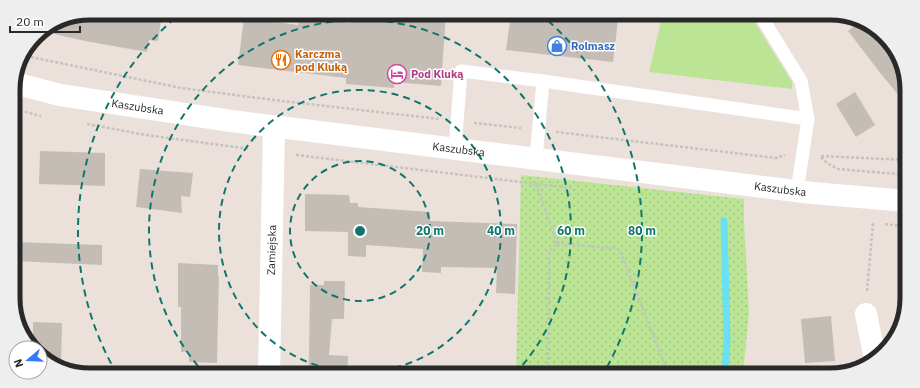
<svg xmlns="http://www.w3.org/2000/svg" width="920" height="388" viewBox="0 0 920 388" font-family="'IBM Plex Sans',sans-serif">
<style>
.grass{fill:#bbe594}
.park{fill:url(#park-dots)}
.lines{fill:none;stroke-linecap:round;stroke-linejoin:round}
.stream{stroke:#69e1f2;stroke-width:7}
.building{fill:#c4bdb6}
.path{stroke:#c3c3c3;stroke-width:2.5;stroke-dasharray:3 2;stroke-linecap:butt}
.service{stroke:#fff;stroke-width:13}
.minor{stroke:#fff;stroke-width:22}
.secondary{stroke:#fff;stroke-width:22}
.ring{fill:none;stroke:#0f766e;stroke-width:2;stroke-dasharray:7 5}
.labels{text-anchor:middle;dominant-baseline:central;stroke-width:3;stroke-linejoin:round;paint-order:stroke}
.shop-label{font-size:11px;font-weight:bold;fill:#366cbe;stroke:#fff;text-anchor:start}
.food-label{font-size:11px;font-weight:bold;fill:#c56008;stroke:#fff;text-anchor:start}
.hotel-label{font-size:11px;font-weight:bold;fill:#b23c85;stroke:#fff;text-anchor:start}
.street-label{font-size:11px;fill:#292929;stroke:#fff}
.rim{fill:none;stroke:#292929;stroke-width:5}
.centre{fill:#0f766e;stroke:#fff;stroke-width:2}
.ring-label{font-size:12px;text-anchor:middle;font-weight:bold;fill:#0f766e;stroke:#fff;stroke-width:3;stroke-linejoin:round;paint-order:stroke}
</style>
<defs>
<pattern id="park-dots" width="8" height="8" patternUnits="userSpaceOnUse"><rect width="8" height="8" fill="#bbe594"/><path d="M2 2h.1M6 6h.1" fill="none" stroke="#a1c480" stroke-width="1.8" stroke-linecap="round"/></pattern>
</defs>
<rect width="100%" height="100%" fill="#ece1da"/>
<path class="grass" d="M 663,13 L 749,13 L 792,82 L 792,89 L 649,72 Z"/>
<path class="park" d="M 521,175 L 744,199 L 744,220 L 749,312 L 743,375 L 516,375 Z"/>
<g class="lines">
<path class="stream" d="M 724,221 L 727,339 L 725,375"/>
</g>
<g class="building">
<path d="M 90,13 L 162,13 L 158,41 L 149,40 L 147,52 L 85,41 L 41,31 Z"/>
<path d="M 351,13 L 380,16 L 381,13 L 446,13 L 441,86 L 394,82 L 394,88 L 346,84 L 346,78 L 238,65 L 244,18 L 298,25 L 299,17 L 350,23 Z"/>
<path d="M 511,13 L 561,13 L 618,20 L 613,62 L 506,50 Z"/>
<path d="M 862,20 L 891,43 L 906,79 L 906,104 L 881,74 L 848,31 Z"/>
<path d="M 855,92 L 875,125 L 856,137 L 836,104 Z"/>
<path d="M 40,151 L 105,153 L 105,186 L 39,184 Z"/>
<path d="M 140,169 L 193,173 L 190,197 L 181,196 L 182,213 L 136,207 Z"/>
<path d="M 305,194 L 349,195 L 350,203 L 358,203 L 358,207 L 430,212 L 430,221 L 517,224 L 515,294 L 496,293 L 497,268 L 441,267 L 441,273 L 422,272 L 423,249 L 366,245 L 366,257 L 348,256 L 348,232 L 305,231 Z"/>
<path d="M 14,242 L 102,245 L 102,265 L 14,261 Z"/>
<path d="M 178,263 L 218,265 L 218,276 L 219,276 L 217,363 L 189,362 L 189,352 L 181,352 L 181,307 L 178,307 Z"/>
<path d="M 324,281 L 345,281 L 344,319 L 332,319 L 329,355 L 348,356 L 347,375 L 308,375 L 309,354 L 310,285 L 324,285 Z"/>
<path d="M 831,316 L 835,361 L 805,363 L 801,319 Z"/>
<path d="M 33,322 L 62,323 L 61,369 L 40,354 L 40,348 L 33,348 Z"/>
</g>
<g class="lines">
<g class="path">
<path d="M 21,55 L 181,88 L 274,100 L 439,119"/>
<path d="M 15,109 L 41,116"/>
<path d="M 474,123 L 521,128"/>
<path d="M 87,124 L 146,135 L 250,149"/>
<path d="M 556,132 L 776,158 L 785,155"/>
<path d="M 296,155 L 571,188"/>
<path d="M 821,156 L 907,160"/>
<path d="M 821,157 L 827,163 L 838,169 L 898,174 L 907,172"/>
<path d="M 536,184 L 557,243"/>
<path d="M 885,224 L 907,227"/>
<path d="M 557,243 L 619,249 L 669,375"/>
<path d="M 867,291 L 873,223"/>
<path d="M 548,375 L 549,252 L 557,243"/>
</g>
<g class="service">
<path d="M 759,13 L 801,81 L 808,119 L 797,191"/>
<path d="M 455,148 L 461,71 L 543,81 L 808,119"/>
<path d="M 536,158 L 543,81"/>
</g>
<g class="minor">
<path d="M 866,314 L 875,359"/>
<path id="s1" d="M 269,375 L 274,126"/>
</g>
<path class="secondary" id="s2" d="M 14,83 L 60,95 L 231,121 L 812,193 L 907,201"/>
</g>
<g class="ring">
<circle cx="360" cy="231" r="70"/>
<circle cx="360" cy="231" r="141"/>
<path d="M206 375A211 211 0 1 1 514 375"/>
<path d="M117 374A282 282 0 0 1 181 13M539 13A282 282 0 0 1 603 374"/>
</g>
<defs>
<symbol id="shop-ring" viewBox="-11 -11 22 22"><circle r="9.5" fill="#fff" stroke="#3f7fe0" stroke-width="1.5"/><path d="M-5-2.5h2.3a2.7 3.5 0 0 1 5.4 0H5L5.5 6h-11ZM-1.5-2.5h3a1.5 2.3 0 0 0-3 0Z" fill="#3f7fe0"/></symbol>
<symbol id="restaurant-ring" viewBox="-11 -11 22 22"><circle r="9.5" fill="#fff" stroke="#e8710a" stroke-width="1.5"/><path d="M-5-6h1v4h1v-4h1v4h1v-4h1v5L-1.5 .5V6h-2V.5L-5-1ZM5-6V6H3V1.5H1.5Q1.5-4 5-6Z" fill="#e8710a"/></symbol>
<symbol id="hotel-ring" viewBox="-11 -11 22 22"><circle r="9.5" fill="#fff" stroke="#d1479c" stroke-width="1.5"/><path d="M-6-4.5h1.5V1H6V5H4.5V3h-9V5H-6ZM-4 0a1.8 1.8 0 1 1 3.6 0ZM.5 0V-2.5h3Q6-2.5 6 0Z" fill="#d1479c"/></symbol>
</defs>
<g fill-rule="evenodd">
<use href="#shop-ring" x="546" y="35" width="22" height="22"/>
<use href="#restaurant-ring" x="270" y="49" width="22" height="22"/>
<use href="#hotel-ring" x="386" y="63" width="22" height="22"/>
</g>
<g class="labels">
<g class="shop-label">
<text x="571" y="46">Rolmasz</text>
</g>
<g class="food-label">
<text x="295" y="54">Karczma<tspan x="295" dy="13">pod Kluką</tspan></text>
</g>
<g class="hotel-label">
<text x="411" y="74">Pod Kluką</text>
</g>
<g class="street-label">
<text stroke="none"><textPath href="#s2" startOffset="126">Kaszubska</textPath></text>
<text stroke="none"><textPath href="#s2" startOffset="450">Kaszubska</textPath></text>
<text stroke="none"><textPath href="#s2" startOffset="774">Kaszubska</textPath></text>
<text stroke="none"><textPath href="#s1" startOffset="125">Zamiejska</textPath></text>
</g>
</g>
<path d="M0 0H920V388H0ZM90 20H830A70 70 0 0 1 900 90V298A70 70 0 0 1 830 368H90A70 70 0 0 1 20 298V90A70 70 0 0 1 90 20Z" fill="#eee" fill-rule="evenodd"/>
<path class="rim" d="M90 20H830A70 70 0 0 1 900 90V298A70 70 0 0 1 830 368H90A70 70 0 0 1 20 298V90A70 70 0 0 1 90 20Z"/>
<circle cx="360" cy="231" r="6" class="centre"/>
<g class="ring-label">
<text x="430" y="235">20 m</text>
<text x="501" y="235">40 m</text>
<text x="571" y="235">60 m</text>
<text x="642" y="235">80 m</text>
</g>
<g transform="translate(28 360) rotate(251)"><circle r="19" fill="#ffffff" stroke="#a9a9a9"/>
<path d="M0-3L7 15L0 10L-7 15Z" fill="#3477ff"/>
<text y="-6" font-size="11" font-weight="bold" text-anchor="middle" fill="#292929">N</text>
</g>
<path d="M10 26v6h70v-6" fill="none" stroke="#292929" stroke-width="2"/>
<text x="16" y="26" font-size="12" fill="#292929" stroke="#ffffff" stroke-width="3" paint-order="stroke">20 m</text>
</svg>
